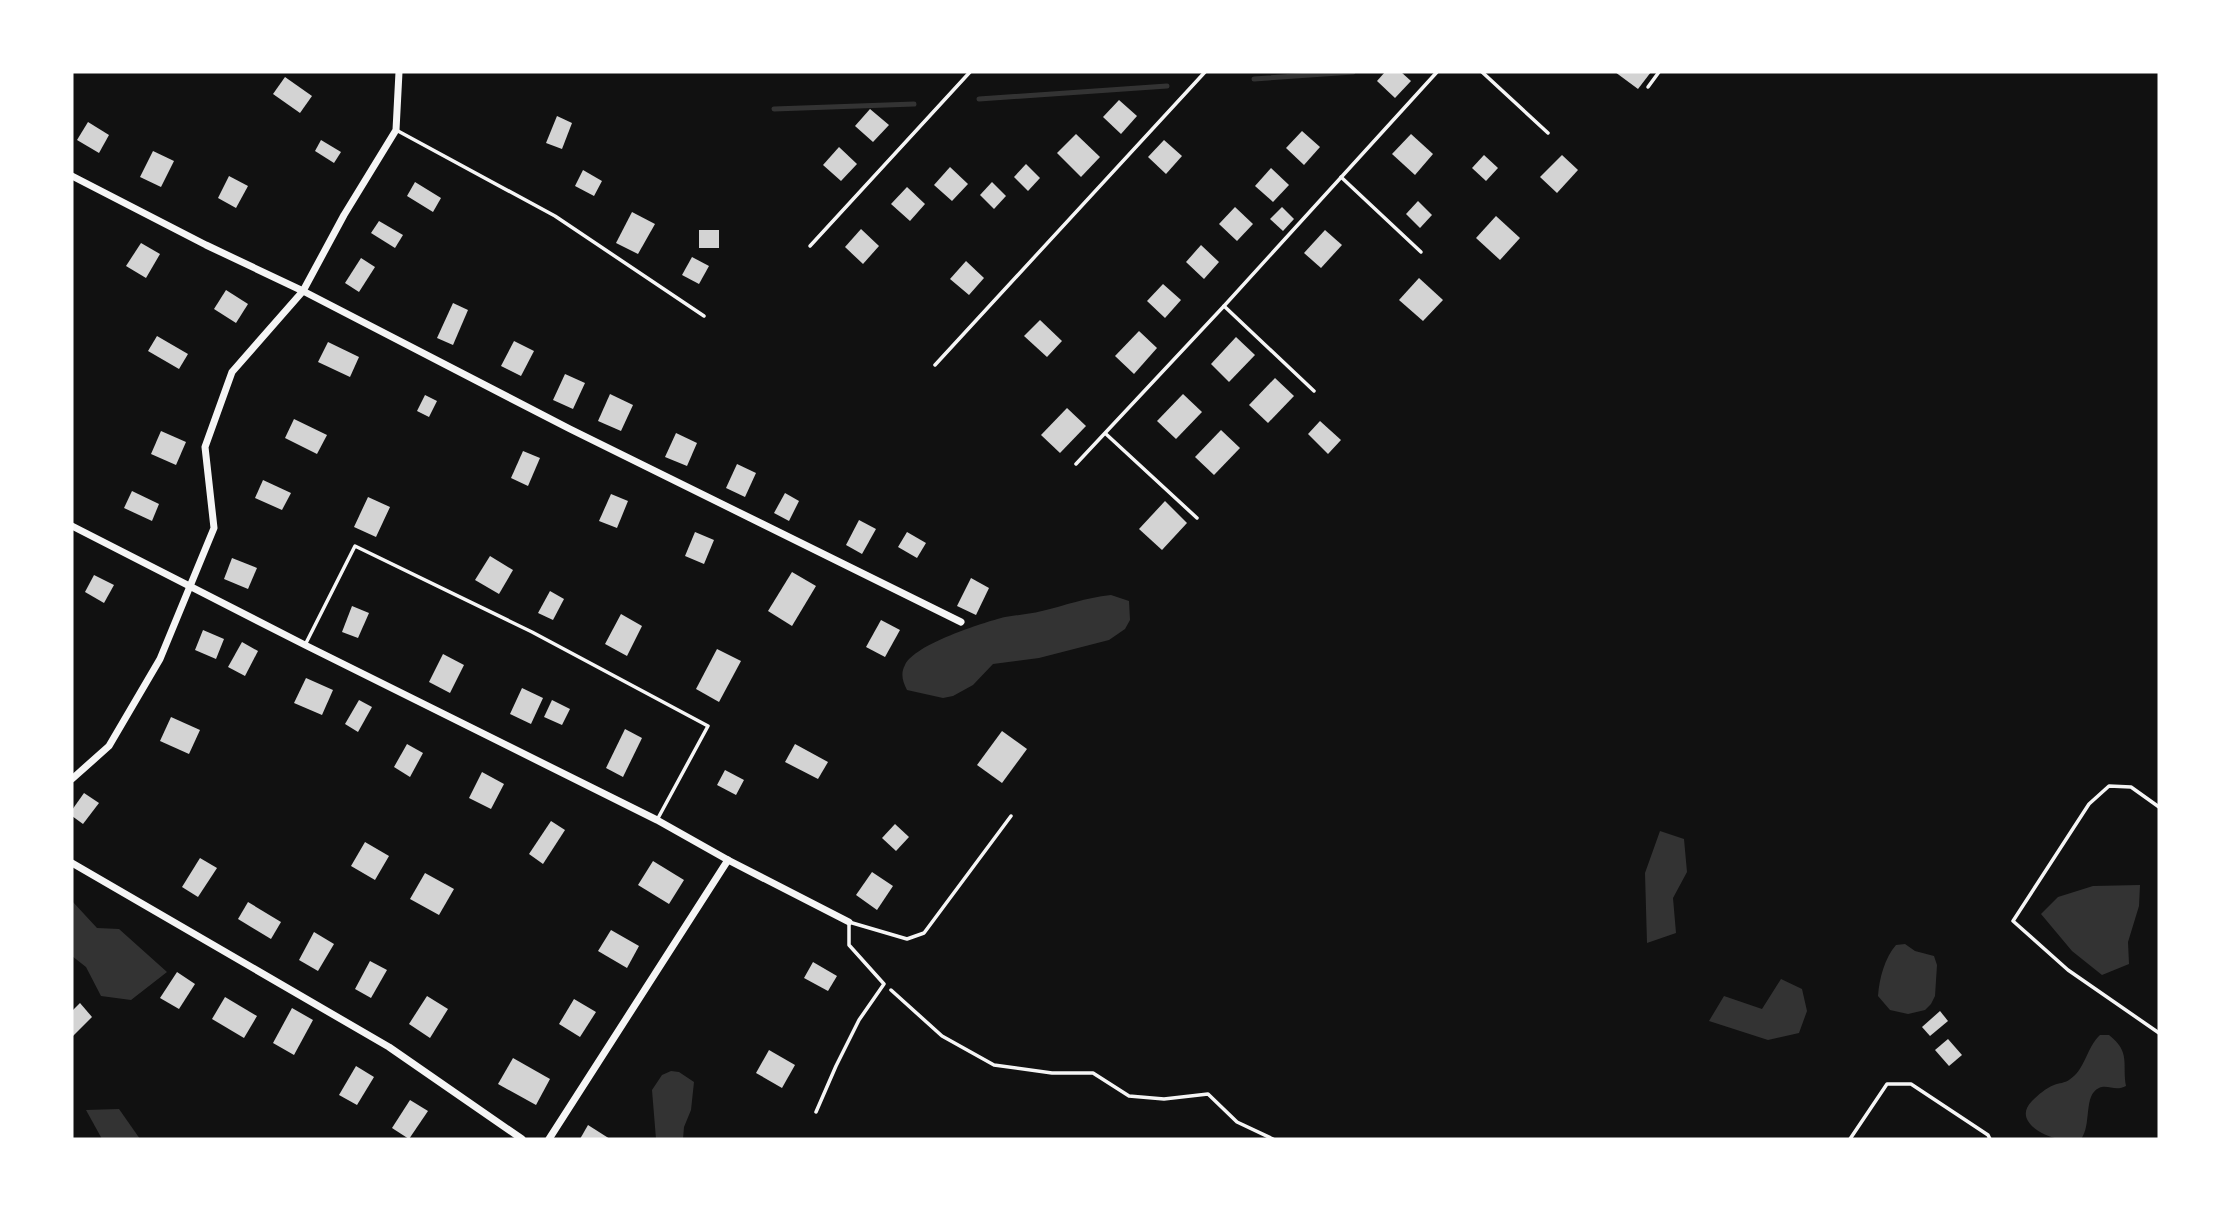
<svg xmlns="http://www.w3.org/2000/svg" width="2231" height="1211" viewBox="0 0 2231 1211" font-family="Montserrat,sans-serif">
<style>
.water{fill:#333}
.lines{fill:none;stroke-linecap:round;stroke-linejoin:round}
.stream{stroke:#333;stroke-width:5}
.building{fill:#d3d3d3}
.path{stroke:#f5f5f5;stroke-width:3.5}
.service{stroke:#f5f5f5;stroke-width:3.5}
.minor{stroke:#f5f5f5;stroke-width:7}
</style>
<rect width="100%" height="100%" fill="#111"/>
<g class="water">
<path d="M 1111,595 L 1129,601 L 1130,620 L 1125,629 L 1109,640 L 1039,658 L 993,664 L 973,685 L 953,696 L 943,698 L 907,690 C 903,682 900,674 905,665 C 915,644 982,623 1005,617 C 1017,615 1030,614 1042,611 C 1067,605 1084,598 1111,595 Z"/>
<path d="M 1660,831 L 1684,839 L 1687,872 L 1673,898 L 1676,933 L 1647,943 L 1645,873 Z"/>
<path d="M 2140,885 L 2139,906 L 2128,942 L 2129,964 L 2102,975 L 2072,951 L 2041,914 L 2058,897 L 2093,886 Z"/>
<path d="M 72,901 L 97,928 L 119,929 L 167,972 L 131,1000 L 101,996 L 86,967 L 72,956 Z"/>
<path d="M 1905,944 L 1915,951 L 1934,956 L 1937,965 L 1935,996 L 1931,1004 L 1925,1010 L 1908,1014 L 1890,1010 L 1878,996 C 1879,979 1885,957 1896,945 Z"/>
<path d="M 1781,979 L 1802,989 L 1807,1011 L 1799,1033 L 1768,1040 L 1709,1021 L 1724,996 L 1762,1009 Z"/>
<path d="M 2100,1035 L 2109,1035 C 2131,1052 2122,1064 2126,1086 C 2115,1092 2108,1084 2099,1088 C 2083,1095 2092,1125 2081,1139 C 2074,1139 2066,1140 2059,1139 C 2042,1136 2013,1120 2032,1101 C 2038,1095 2046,1088 2054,1085 C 2059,1083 2065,1083 2069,1080 C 2086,1069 2086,1048 2100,1035 Z"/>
<path d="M 671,1071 L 679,1072 L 694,1082 L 691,1110 L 684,1127 L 683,1139 L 656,1139 L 652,1090 L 662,1075 Z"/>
<path d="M 119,1109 L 140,1139 L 102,1139 L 86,1110 Z"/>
</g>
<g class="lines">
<g class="stream">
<path d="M 1254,79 L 1353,72"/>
<path d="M 979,99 L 1167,86"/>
<path d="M 774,109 L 914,104"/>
</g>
</g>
<g class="building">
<path d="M 1385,72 L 1401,72 L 1411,81 L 1395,98 L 1377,81 Z"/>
<path d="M 1615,72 L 1651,72 L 1638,89 Z"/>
<path d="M 285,77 L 312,96 L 300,113 L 273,94 Z"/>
<path d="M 1119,100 L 1137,116 L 1121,134 L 1103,117 Z"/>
<path d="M 870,109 L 889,125 L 873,142 L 855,126 Z"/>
<path d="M 557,116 L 572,123 L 562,149 L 546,143 Z"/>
<path d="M 88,122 L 109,135 L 99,153 L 77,140 Z"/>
<path d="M 1302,131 L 1320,147 L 1304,165 L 1286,148 Z"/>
<path d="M 1076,134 L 1100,157 L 1081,177 L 1057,153 Z"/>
<path d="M 1411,134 L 1433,154 L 1415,175 L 1392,154 Z"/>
<path d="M 321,140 L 341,152 L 334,163 L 315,151 Z"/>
<path d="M 1164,140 L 1182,156 L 1166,174 L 1148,157 Z"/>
<path d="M 839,147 L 857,164 L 841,181 L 823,165 Z"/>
<path d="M 153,151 L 174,161 L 161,187 L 140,177 Z"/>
<path d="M 1484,155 L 1498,168 L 1486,181 L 1472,168 Z"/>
<path d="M 1562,155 L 1578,170 L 1557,193 L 1540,177 Z"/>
<path d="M 1026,164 L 1040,178 L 1028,191 L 1014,177 Z"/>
<path d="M 950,167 L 968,184 L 952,201 L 934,185 Z"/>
<path d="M 1271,168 L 1289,185 L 1273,202 L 1255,186 Z"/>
<path d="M 583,170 L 602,181 L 594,196 L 575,186 Z"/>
<path d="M 229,176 L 248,186 L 236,208 L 218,198 Z"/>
<path d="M 415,182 L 441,198 L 433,212 L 407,196 Z"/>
<path d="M 992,182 L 1006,196 L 994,209 L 980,195 Z"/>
<path d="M 907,187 L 925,204 L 910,221 L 891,204 Z"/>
<path d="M 1418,201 L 1432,215 L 1420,228 L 1406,214 Z"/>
<path d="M 1235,207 L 1253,224 L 1237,241 L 1219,224 Z"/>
<path d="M 1282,207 L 1294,219 L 1283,231 L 1270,219 Z"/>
<path d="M 632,212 L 655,224 L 638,254 L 616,243 Z"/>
<path d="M 1496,216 L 1520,238 L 1500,260 L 1476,238 Z"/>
<path d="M 379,221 L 403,235 L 395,248 L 371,233 Z"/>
<path d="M 861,229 L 879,246 L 863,264 L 845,247 Z"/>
<rect x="699" y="230" width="20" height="18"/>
<path d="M 1325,230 L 1342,245 L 1321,268 L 1304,253 Z"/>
<path d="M 141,243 L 160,254 L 146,278 L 126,266 Z"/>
<path d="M 1201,245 L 1219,262 L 1204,279 L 1186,262 Z"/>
<path d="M 692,257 L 709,266 L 699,284 L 682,275 Z"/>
<path d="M 361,258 L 375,267 L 359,292 L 345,283 Z"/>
<path d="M 966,261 L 984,278 L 969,295 L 950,279 Z"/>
<path d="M 1419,278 L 1443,300 L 1423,321 L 1399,300 Z"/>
<path d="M 1163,284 L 1181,300 L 1165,318 L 1147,301 Z"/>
<path d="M 226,290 L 248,304 L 236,323 L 214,309 Z"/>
<path d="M 453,303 L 468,310 L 453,345 L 437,338 Z"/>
<path d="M 1040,320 L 1062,341 L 1047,357 L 1024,336 Z"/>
<path d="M 1139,331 L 1157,348 L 1134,374 L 1115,356 Z"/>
<path d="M 157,336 L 188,354 L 179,369 L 148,351 Z"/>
<path d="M 1236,337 L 1255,355 L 1229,382 L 1211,364 Z"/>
<path d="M 514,341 L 534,351 L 521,376 L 501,366 Z"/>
<path d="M 328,342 L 359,357 L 350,377 L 318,362 Z"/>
<path d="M 565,374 L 585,383 L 573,409 L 553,400 Z"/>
<path d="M 1275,378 L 1294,396 L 1268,423 L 1249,405 Z"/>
<path d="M 610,394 L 633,405 L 621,431 L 598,421 Z"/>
<path d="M 1183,394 L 1202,412 L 1176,439 L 1157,421 Z"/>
<path d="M 425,395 L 437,401 L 429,417 L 417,411 Z"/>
<path d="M 1067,408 L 1086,426 L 1060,453 L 1041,435 Z"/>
<path d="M 294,419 L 327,435 L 317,454 L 285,438 Z"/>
<path d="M 1320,421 L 1341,440 L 1328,454 L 1308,434 Z"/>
<path d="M 1221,430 L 1240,448 L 1214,475 L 1195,457 Z"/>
<path d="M 161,431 L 186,442 L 176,465 L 151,454 Z"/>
<path d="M 676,433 L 697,443 L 687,466 L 665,457 Z"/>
<path d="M 523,451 L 540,458 L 528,486 L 511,478 Z"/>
<path d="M 737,464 L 756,473 L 745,497 L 726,488 Z"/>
<path d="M 263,480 L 291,493 L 282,510 L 255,498 Z"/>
<path d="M 132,491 L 159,504 L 152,521 L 124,508 Z"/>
<path d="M 785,493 L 799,501 L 789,521 L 774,513 Z"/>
<path d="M 611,494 L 628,501 L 617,528 L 599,521 Z"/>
<path d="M 368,497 L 390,507 L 376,537 L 354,527 Z"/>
<path d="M 1165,501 L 1187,523 L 1162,550 L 1139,529 Z"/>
<path d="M 859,520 L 876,529 L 862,554 L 846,545 Z"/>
<path d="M 695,532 L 714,540 L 704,564 L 685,556 Z"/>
<path d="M 907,532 L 926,543 L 917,558 L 898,547 Z"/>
<path d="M 490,556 L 513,570 L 499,594 L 475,580 Z"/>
<path d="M 232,558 L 257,568 L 248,589 L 224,579 Z"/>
<path d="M 792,572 L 816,586 L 792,626 L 768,611 Z"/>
<path d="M 94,575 L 114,585 L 104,603 L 85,592 Z"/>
<path d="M 971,578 L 989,588 L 976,615 L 957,606 Z"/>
<path d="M 550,591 L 564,599 L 553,620 L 538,613 Z"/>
<path d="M 352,606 L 369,613 L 358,638 L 342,632 Z"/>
<path d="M 621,614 L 642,626 L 627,656 L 605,644 Z"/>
<path d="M 881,620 L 900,630 L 885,657 L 866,647 Z"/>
<path d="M 203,630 L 224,639 L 216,659 L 195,650 Z"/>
<path d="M 242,642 L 258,651 L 245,676 L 228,667 Z"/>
<path d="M 717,649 L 741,661 L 719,702 L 696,689 Z"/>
<path d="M 443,654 L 464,665 L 450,693 L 429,682 Z"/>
<path d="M 306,678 L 333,690 L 322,715 L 294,703 Z"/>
<path d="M 522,688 L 543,698 L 531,724 L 510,714 Z"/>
<path d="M 359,700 L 372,707 L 358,732 L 345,724 Z"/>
<path d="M 552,700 L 570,709 L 562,725 L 544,717 Z"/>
<path d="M 171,717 L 200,730 L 189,754 L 160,741 Z"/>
<path d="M 625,729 L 642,738 L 623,777 L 606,768 Z"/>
<path d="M 1002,731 L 1027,749 L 1002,783 L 977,765 Z"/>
<path d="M 407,744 L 423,753 L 410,777 L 394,767 Z"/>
<path d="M 795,744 L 828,762 L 818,779 L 785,762 Z"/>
<path d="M 725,770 L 744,780 L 736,795 L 717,785 Z"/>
<path d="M 482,772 L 504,784 L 491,809 L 469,798 Z"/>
<path d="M 84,793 L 99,803 L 83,824 L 72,816 L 72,810 Z"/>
<path d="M 551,821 L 565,830 L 543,864 L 529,854 Z"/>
<path d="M 895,824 L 909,837 L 896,851 L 882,838 Z"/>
<path d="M 365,842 L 389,856 L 375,880 L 351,866 Z"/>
<path d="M 200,858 L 217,868 L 198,897 L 182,887 Z"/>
<path d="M 653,861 L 684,880 L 669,904 L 638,885 Z"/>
<path d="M 872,872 L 893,886 L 877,910 L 856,895 Z"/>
<path d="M 425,873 L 454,889 L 439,915 L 410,899 Z"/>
<path d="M 248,902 L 281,922 L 271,939 L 238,919 Z"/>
<path d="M 611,930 L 639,946 L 627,968 L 598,951 Z"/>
<path d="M 314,932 L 334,944 L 318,971 L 299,960 Z"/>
<path d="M 370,961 L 387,970 L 371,998 L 355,989 Z"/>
<path d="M 813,962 L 837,976 L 828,991 L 804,978 Z"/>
<path d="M 177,972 L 195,984 L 179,1009 L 160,998 Z"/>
<path d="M 427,996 L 448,1009 L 430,1038 L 409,1024 Z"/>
<path d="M 225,997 L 257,1016 L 244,1038 L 212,1019 Z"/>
<path d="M 574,999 L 596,1012 L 580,1037 L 559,1024 Z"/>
<path d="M 80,1003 L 92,1017 L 72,1037 L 72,1011 Z"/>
<path d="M 292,1008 L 313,1020 L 294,1055 L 273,1043 Z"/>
<path d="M 1940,1011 L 1948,1021 L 1930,1036 L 1922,1027 Z"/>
<path d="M 1948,1039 L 1962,1055 L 1949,1066 L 1935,1050 Z"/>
<path d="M 769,1050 L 795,1065 L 782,1088 L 756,1073 Z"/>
<path d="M 513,1058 L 550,1079 L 536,1105 L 498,1084 Z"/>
<path d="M 356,1066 L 374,1077 L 357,1105 L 339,1095 Z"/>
<path d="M 410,1100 L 428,1111 L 409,1139 L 392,1128 Z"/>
<path d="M 588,1125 L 610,1139 L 580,1139 Z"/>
</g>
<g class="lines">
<path class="path" d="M 891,990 L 942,1036 L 994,1065 L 1052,1073 L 1093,1073 L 1129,1096 L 1164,1099 L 1208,1094 L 1237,1122 L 1273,1139"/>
<g class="service">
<path d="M 1482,72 L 1548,133"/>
<path d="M 1648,87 L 1659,72"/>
<path d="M 398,131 L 555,216 L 704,316"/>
<path d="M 1341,177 L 1421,252"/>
<path d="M 810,246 L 970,72"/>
<path d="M 1224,306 L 1314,391"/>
<path d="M 935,365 L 1205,72"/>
<path d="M 1106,434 L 1197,518"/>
<path d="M 1076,464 L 1224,306 L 1437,72"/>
<path d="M 305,645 L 355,546 L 532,632 L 708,726 L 657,820"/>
<path d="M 2159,807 L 2131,787 L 2109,786 L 2089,804 L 2013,921 L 2068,970 L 2159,1033"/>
<path d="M 816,1112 L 836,1066 L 859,1020 L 884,984 L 849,945 L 849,922 L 907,939 L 924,933 L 1011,816"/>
<path d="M 1850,1139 L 1887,1084 L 1911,1084 L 1988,1135 L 1990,1139"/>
</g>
<g class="minor">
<path d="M 72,176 L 206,245 L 303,291 L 570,429 L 961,622"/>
<path d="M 72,526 L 305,645 L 657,820 L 728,860 L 849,922"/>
<path d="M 72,779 L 109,746 L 160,659 L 214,528 L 205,447 L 232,372 L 303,291 L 344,215 L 396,130 L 399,72"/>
<path d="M 72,863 L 389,1047 L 522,1139"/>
<path d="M 549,1139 L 728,860"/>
</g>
</g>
<rect width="2231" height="1211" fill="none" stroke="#ffffff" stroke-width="147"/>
</svg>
